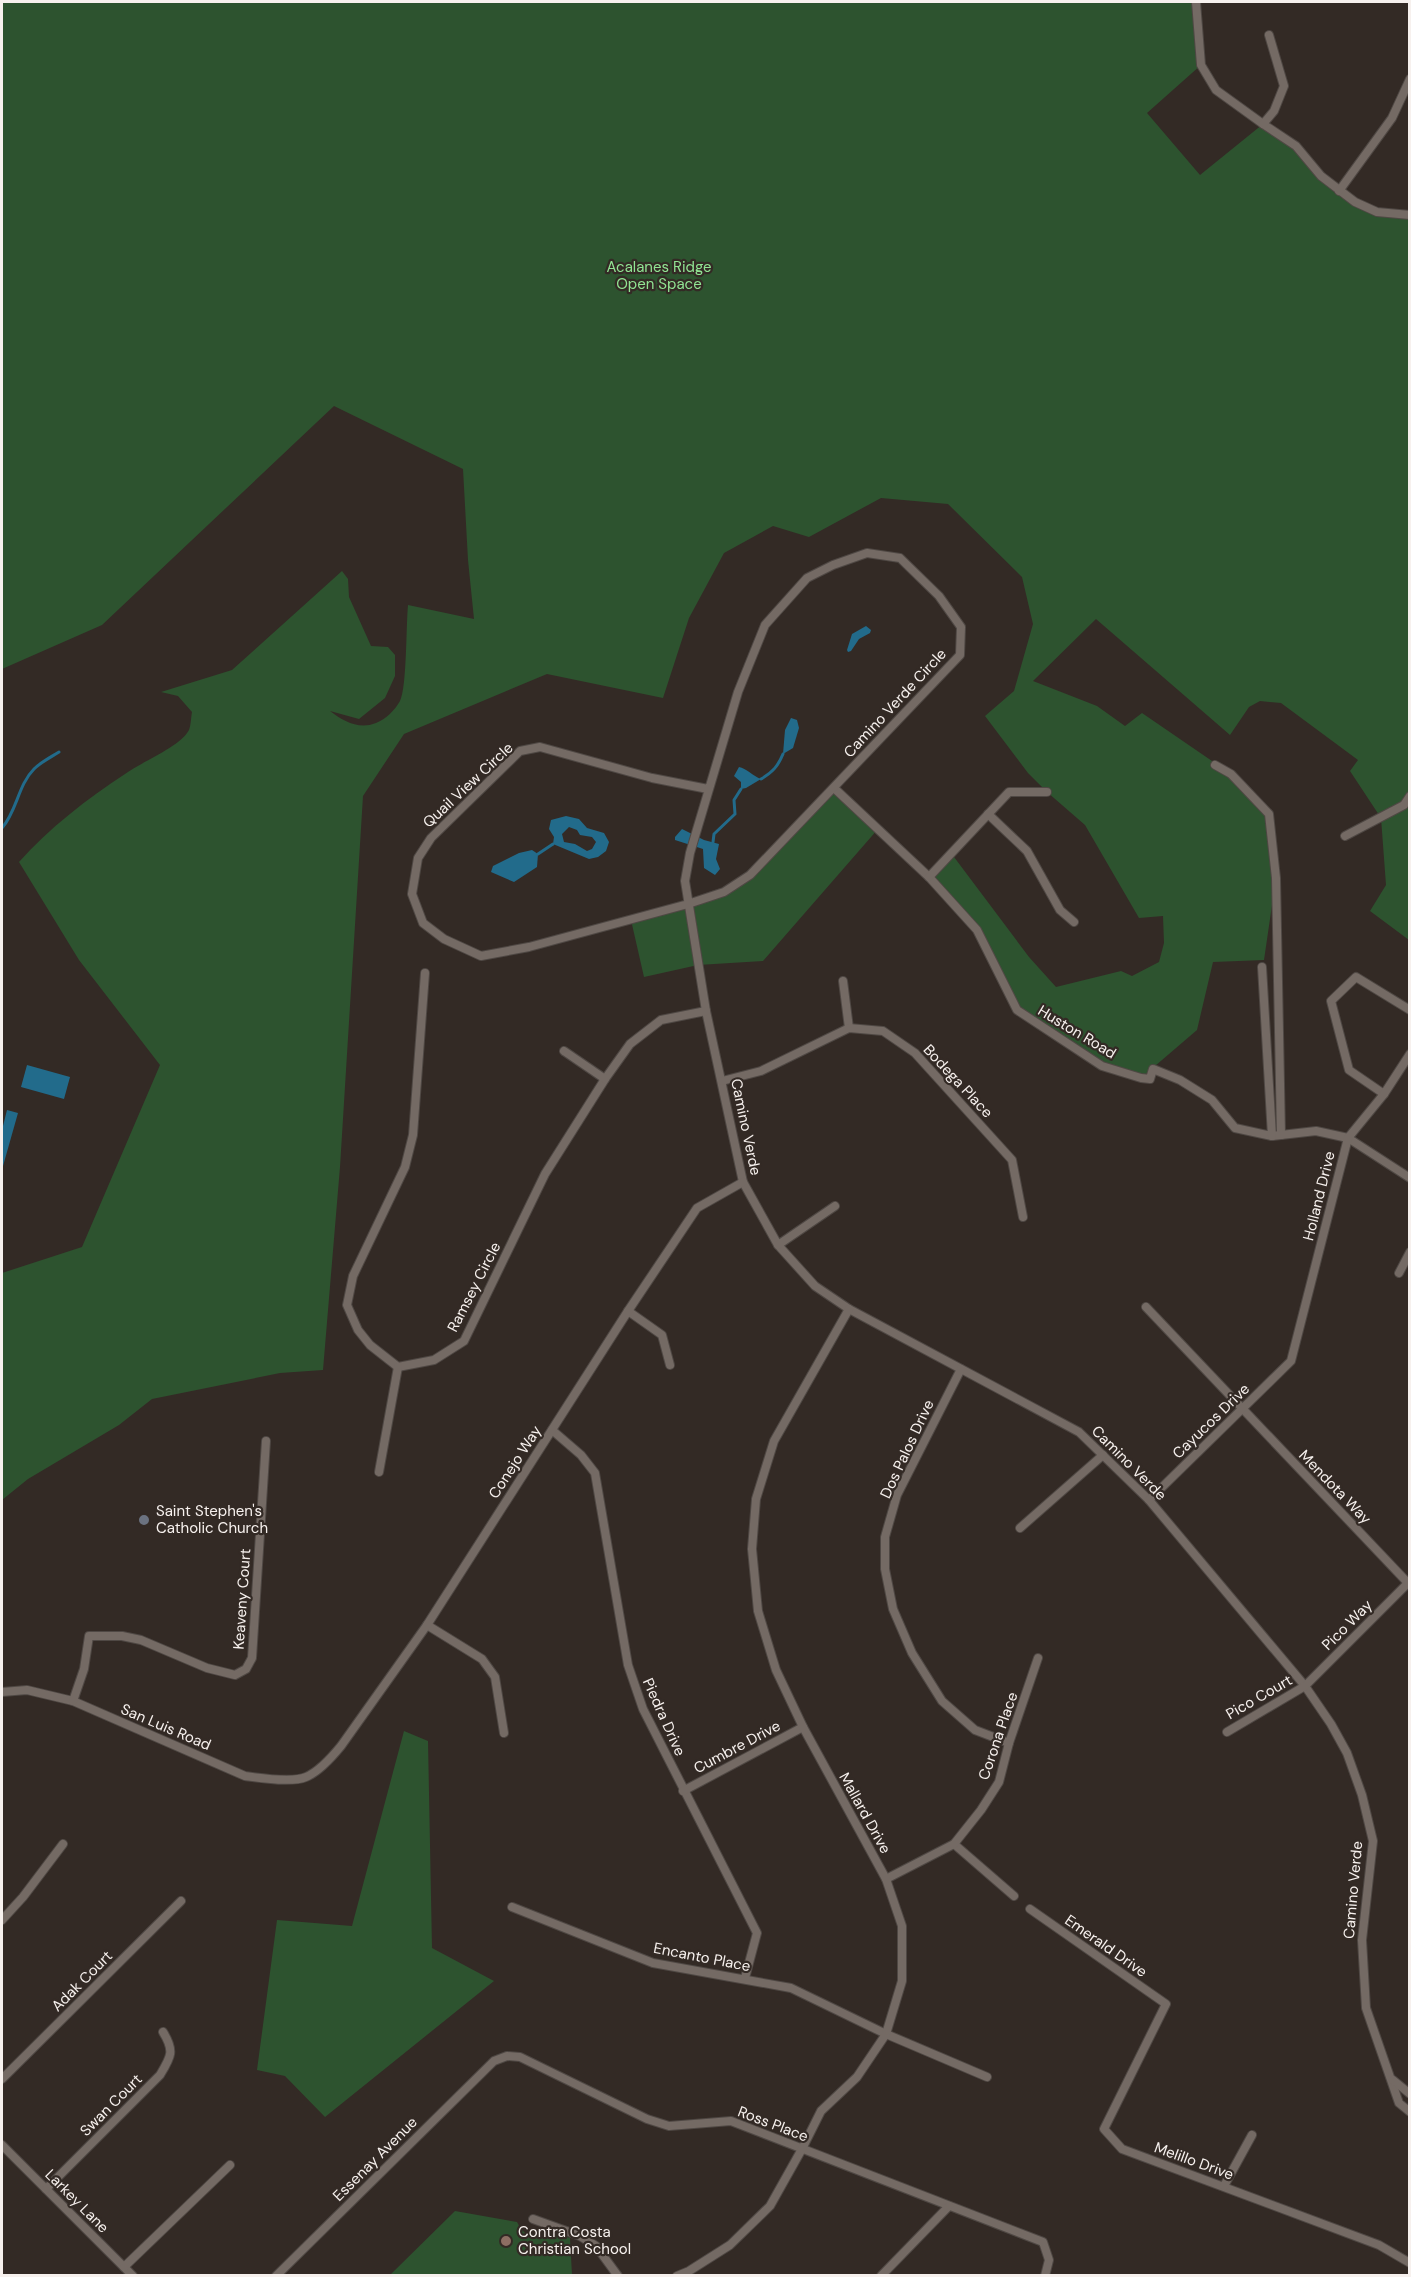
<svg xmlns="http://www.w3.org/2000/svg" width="1411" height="2277" viewBox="0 0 1411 2277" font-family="'DM Sans',sans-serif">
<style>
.green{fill:#2d532f}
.water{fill:#226b8b;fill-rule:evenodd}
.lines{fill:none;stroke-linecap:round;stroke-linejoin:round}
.stream{stroke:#226b8b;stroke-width:3}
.street-casing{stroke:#4f4844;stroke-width:10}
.street{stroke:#746a64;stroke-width:8}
.worship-dot{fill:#6b7280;stroke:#332a25;stroke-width:2}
.education-dot{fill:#8d6e63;stroke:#332a25;stroke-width:2}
.labels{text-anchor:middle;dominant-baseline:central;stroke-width:4.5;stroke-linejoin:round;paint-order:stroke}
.park-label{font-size:15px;fill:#91e493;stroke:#332a25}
.street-label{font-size:15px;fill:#f7f1ee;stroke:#332a25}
.poi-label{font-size:15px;fill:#f7f1ee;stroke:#332a25;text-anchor:start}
</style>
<rect width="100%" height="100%" fill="#332a25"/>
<g class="green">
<path d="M 2,2 L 1196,2 L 1201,65 L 1147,113 L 1200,175 L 1263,124 L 1296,146 L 1321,176 L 1377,212 L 1409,215 L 1409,940 L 1370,911 L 1386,885 L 1381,818 L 1350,771 L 1358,760 L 1281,703 L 1260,701 L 1249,707 L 1230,735 L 1096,619 L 1033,681 L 1097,706 L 1125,726 L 1142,713 L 1231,774 L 1269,814 L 1276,878 L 1264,960 L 1213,962 L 1197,1030 L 1141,1078 L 1102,1066 L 1017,1010 L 977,930 L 929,877 L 951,853 L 1029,957 L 1056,987 L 1121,971 L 1132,976 L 1159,962 L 1164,943 L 1163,916 L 1139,918 L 1085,825 L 1047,792 L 1028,773 L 985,716 L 1014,691 L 1033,624 L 1022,577 L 948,504 L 881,498 L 809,537 L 773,526 L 724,553 L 689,618 L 663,698 L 547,674 L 404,734 L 363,796 L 340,1167 L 323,1370 L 280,1373 L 152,1399 L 119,1425 L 28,1479 L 2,1500 L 2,1273 L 82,1247 L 160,1065 L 79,960 L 19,862 C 49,828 87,799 125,774 C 141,762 180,747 189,730 C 191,725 191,717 192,712 L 178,696 L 161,692 L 232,670 L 342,571 L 348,579 L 349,597 L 371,646 L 388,647 L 395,655 L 395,676 L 385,698 L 359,719 L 330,711 C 343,721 359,730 376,723 C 386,719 395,710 400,701 C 407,687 406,625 408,605 L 474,619 L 468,560 L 463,469 L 334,406 L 102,625 L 2,669 Z"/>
<path d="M 834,788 L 878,829 L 763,961 L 698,965 L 644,977 L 631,920 L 725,892 L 750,875 Z"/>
<path d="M 404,1731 L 428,1741 L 432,1948 L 494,1981 L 325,2117 L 285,2076 L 257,2070 L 277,1920 L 352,1926 Z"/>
<path d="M 455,2211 L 517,2222 C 527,2242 534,2232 550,2233 C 557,2233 564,2236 570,2238 L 572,2275 L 390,2275 Z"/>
</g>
<g class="water">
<path d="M 866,626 L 871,630 L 870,633 L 859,639 L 851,651 L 848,652 L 847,650 L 852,634 Z"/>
<path d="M 791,718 L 797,720 L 799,728 L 793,748 L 783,754 L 785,730 Z"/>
<path d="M 739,767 C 746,768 753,776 761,779 L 746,788 L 741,789 L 741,782 L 734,776 Z"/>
<path d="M 566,816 L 579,819 L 587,828 L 604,833 L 609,842 L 606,851 L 598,857 L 589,859 L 553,844 L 554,837 L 549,829 L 551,820 ZM 569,827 L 577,830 L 580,835 L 592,837 L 596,842 L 592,849 L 587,851 L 575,844 L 564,842 L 562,834 Z"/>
<path d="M 682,829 L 704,840 L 719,844 L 716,859 L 720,869 L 715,875 L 704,868 L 703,849 L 675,840 L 675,837 Z"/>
<path d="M 532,850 L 538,854 L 537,867 L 514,882 L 491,872 L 493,866 L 519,853 Z"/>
<path d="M 27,1065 L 70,1077 L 64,1099 L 21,1087 Z"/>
<path d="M 7,1110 L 18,1113 L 3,1166 L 2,1165 L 2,1130 Z"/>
</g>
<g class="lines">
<g class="stream">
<path d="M 761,779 C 773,772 778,766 783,754"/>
<path d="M 2,828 C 17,811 18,785 34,769 C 41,762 51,757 59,752"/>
<path d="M 713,842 L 714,834 L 735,814 L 734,800 L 741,789"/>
<path d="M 538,854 L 553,844"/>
</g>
<defs>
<g id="street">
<path d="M 1196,2 L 1201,65 L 1216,90 L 1263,124 L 1296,146 L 1321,176 L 1355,202 L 1377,212 L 1410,215"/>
<path d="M 1263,124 L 1274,111 L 1284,86 L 1269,35"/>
<path d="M 1339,191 L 1392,118 L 1410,79"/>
<path d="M 1215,765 L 1231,774 L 1269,814 L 1276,878 L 1281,1135"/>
<path d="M 834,788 L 929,877 L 977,930 L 1017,1010 L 1102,1066 L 1141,1078 L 1150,1079 L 1153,1069 L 1180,1080 L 1212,1100 L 1235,1128 L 1272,1136 L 1316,1131 L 1348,1138 L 1410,1178"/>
<path d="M 708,789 L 652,778 L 540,747 L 520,751 L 431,838 L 418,858 L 412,894 L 423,923 L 444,939 L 481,956 L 529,947 L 688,904 L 724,892 L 750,875 L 960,655 L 961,627 L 939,596 L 900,558 L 867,553 L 833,565 L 807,578 L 765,625 L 738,692 L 690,853 L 685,881 L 706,1011 L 743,1182 L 778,1245 L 815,1286 L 849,1309 L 1079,1432 L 1149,1500 L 1305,1686 L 1331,1724 L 1347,1753 L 1362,1795 L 1373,1841 L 1362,1940 L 1366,2008 L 1399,2103 L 1410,2112"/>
<path d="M 988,814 L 1027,851 L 1060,910 L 1074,922"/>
<path d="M 1345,836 L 1404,805 L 1410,796"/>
<path d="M 929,877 L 1009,792 L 1047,792"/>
<path d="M 1262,967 L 1272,1136"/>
<path d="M 425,973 L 413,1135 L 405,1167 L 353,1276 L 347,1305 L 358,1330 L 370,1345 L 398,1367 L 434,1360 L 464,1341 L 545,1174 L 605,1079 L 630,1044 L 661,1020 L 706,1011"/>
<path d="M 843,981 L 849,1028"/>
<path d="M 564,1051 L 605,1079"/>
<path d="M 722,1081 L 761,1071 L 849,1028 L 883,1031 L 915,1053 L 1012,1160 L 1023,1217"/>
<path d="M 1384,1094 L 1349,1070 L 1331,1001 L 1356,977 L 1410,1010"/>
<path d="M 778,1245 L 835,1206"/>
<path d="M 1399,1273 L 1410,1252"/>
<path d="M 1146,1307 L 1408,1583 L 1305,1686 L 1227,1732"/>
<path d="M 628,1311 L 662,1335 L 670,1365"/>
<path d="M 961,1369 L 897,1495 L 885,1537 L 885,1569 L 893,1609 L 912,1653 L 942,1701 L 975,1730 L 1009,1743"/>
<path d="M 552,1430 L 581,1455 L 595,1473 L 628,1665 L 643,1709 L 757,1933 L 745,1978"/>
<path d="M 379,1472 L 398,1367"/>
<path d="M 1149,1500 L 1291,1361 L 1348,1138 L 1384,1094 L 1410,1054"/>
<path d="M 1020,1528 L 1103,1455"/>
<path d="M 427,1625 L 482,1659 L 495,1677 L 504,1733"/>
<path d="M 2,1692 L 27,1690 L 73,1701 L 245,1776 C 260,1778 292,1783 306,1777 C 318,1772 332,1757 341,1746 L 427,1625 L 628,1311 L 697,1208 L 743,1182"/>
<path d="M 73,1701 L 84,1669 L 89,1636 L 122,1636 L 141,1640 L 207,1668 L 235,1675 L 246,1669 L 252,1658 L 266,1441"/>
<path d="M 683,1791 L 803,1727"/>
<path d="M 954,1844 L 1014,1896"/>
<path d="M 886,1879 L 954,1844 L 981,1810 L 999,1782 L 1009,1743 L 1038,1658"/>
<path d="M 512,1907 L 653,1963 L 791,1988 L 886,2034 L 987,2077"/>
<path d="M 1030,1909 L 1166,2004 L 1104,2129 L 1122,2149 L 1379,2245 L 1410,2263"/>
<path d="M 2,1920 L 23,1897 L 63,1844"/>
<path d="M 2,2079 L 181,1901"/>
<path d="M 1393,2080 L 1410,2094"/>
<path d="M 2,2145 L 133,2276"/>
<path d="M 1224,2186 L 1252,2135"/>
<path d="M 46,2189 L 160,2075 C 171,2057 175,2051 163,2032"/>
<path d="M 533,2219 L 580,2236 L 596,2246 L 618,2276"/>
<path d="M 124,2267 L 230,2165"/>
<path d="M 276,2276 L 494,2061 L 507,2056 L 520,2057 L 647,2119 L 669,2126 L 731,2121 L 1043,2242 L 1049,2260 L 1045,2276"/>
<path d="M 677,2276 L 689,2271 L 730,2245 L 770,2206 L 802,2149 L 821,2111 L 857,2077 L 886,2034 L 902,1981 L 902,1926 L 886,1879 L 803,1727 L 776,1670 L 758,1611 L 752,1549 L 756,1499 L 774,1441 L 849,1309"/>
<path d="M 881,2276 L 949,2206"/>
</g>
</defs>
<use href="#street" class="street-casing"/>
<use href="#street" class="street"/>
</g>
<circle class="worship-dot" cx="144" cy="1520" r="6"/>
<circle class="education-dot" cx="506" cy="2241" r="6"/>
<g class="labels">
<g class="park-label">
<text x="659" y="267">Acalanes Ridge<tspan x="659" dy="17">Open Space</tspan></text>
</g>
<g class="street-label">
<text transform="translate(895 703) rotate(-47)">Camino Verde Circle</text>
<text transform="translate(468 785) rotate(-43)">Quail View Circle</text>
<text transform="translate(1077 1032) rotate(31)">Huston Road</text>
<text transform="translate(958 1081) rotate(47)">Bodega Place</text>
<text transform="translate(746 1127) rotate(78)">Camino Verde</text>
<text transform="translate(1319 1196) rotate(-76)">Holland Drive</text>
<text transform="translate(474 1287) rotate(-63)">Ramsey Circle</text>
<text transform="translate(1211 1421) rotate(-44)">Cayucos Drive</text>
<text transform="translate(907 1449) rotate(-65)">Dos Palos Drive</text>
<text transform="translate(515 1462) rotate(-57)">Conejo Way</text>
<text transform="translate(1129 1463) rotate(45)">Camino Verde</text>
<text transform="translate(1335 1487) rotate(46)">Mendota Way</text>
<text transform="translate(242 1599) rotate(-86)">Keaveny Court</text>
<text transform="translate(1347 1625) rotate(-45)">Pico Way</text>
<text transform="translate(1259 1697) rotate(-30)">Pico Court</text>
<text transform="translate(664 1717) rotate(66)">Piedra Drive</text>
<text transform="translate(166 1727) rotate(23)">San Luis Road</text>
<text transform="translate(998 1736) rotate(-71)">Corona Place</text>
<text transform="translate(737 1747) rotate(-28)">Cumbre Drive</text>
<text transform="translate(865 1813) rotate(61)">Mallard Drive</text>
<text transform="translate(1353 1890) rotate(-85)">Camino Verde</text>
<text transform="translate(1106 1946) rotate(35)">Emerald Drive</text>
<text transform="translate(702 1957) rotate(11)">Encanto Place</text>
<text transform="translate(82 1981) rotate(-45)">Adak Court</text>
<text transform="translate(111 2105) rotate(-45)">Swan Court</text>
<text transform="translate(773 2124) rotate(21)">Ross Place</text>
<text transform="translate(375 2159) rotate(-45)">Essenay Avenue</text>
<text transform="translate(1194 2161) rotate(20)">Melillo Drive</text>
<text transform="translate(77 2201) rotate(45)">Larkey Lane</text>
</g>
<g class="poi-label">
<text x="156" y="1511">Saint Stephen's<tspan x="156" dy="17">Catholic Church</tspan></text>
<text x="518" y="2232">Contra Costa<tspan x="518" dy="17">Christian School</tspan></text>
</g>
</g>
<rect width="1411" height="2277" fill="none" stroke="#f7f1ee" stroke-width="6"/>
</svg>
